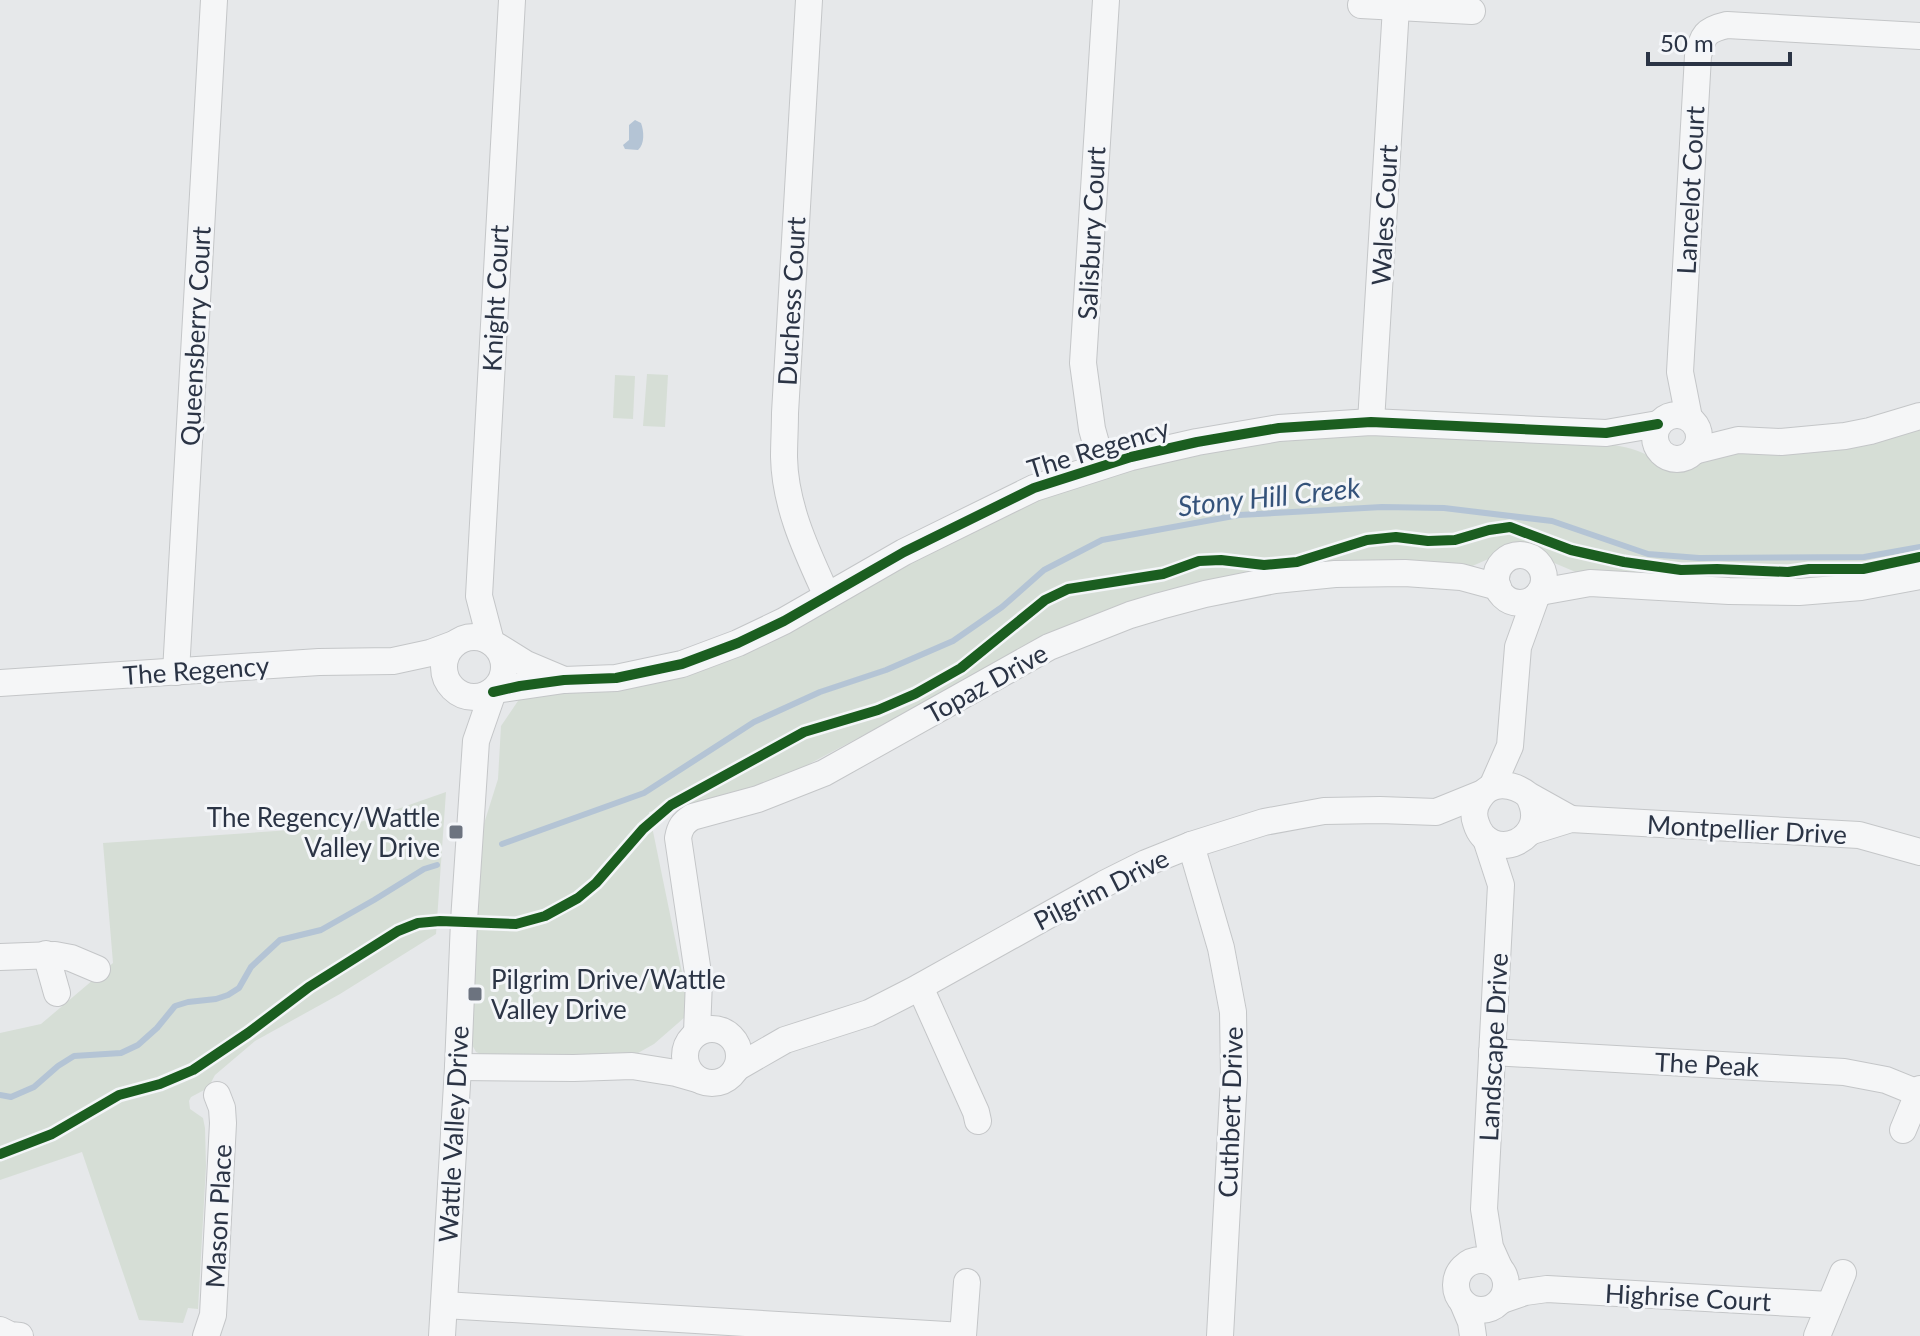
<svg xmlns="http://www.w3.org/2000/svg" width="1920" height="1336" viewBox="0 0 1920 1336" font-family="Lato,sans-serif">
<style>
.green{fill:#d6ded6}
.water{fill:#b4c4d5}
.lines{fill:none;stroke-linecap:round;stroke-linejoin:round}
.stream{stroke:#b4c4d5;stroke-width:6}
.minor-casing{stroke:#c4c6c8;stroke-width:28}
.minor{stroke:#f5f6f7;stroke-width:26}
.cycleway-casing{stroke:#f4f6f9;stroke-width:15}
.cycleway{stroke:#1b5e20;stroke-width:10}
.poi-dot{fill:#6c737f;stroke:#f4f6f9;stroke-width:3}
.labels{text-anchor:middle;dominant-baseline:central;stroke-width:6;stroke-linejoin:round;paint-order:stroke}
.street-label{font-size:26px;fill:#2b3445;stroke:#f4f6f9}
.poi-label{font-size:26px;fill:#2b3445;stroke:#f4f6f9;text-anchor:end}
.water-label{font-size:28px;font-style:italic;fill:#34527a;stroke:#f4f6f9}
</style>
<rect width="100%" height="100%" fill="#e6e8ea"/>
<g class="green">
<path d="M 647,374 L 668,375 L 665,427 L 643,426 Z"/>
<path d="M 615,375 L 635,376 L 633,419 L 613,418 Z"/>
<path d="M 1920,430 L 1920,559 L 1870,573 L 1756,579 L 1578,573 L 1516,547 L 1470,567 L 1326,566 L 1001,662 L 779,780 L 727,798 L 649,812 L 686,992 L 685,1017 L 654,1044 L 631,1057 L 492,1059 L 476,1052 L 465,1032 L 477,846 L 498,779 L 501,726 L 524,692 L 595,691 L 976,527 L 1055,490 L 1206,448 L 1375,432 L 1607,444 C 1620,446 1633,448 1645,454 C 1675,468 1673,474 1705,455 Z"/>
<path d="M 446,792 L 436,934 L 340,994 L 255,1041 L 215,1075 L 208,1088 L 191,1097 L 189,1101 L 190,1109 L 203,1118 L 205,1128 L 206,1166 L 198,1309 L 188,1308 L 183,1323 L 139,1320 L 82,1152 L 0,1180 L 0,1033 L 41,1024 L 113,963 L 103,843 L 349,826 Z"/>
</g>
<path class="water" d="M 635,120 L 641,123 C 644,131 645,144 638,150 L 625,149 L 623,145 L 629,140 L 629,125 Z"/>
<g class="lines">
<g class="stream">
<path d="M 502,844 L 644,793 L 754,722 L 820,692 L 886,670 L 953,641 L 1002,607 L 1044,570 L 1102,540 L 1239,515 L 1382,507 L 1444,508 L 1552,521 L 1648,554 L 1699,558 L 1864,557 L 1920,547"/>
<path d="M 0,1095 L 11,1097 L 34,1087 L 58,1066 L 74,1056 L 121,1053 L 138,1045 L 157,1028 L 175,1006 L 188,1002 L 216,999 L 228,995 L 239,988 L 251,967 L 280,940 L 321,930 L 374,900 L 424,869 L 437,865"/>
</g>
<defs>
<g id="minor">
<path d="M 809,0 L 785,413 C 785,428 784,443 784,457 C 785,507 807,552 827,596"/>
<path d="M 1361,5 L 1472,11"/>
<circle cx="1677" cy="437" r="22"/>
<path d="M 1689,418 L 1680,372 L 1698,56 C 1703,35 1705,30 1727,25 L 1920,36"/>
<path d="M 1371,422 L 1396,7"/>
<path d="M 1694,451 L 1738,440 L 1781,442 L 1845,436 L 1870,431 L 1920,416"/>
<path d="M 1102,465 L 1092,429 L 1083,363 L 1106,0"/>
<circle cx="1520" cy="579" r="24"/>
<path d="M 1540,592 L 1590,583 L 1729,591 L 1799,592 L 1861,587 L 1920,576"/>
<circle cx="474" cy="667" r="30"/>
<path d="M 491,642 L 479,596 L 512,0"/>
<path d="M 497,646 L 526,664 L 564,680"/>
<path d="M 176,672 L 214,0"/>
<path d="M 0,683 L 319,662 L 393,661 L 430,653 L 454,644"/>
<path d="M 495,690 L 564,680 L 616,678 L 682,664 L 738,643 L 784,621 L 904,552 L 1034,488 L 1131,457 L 1197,442 L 1279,428 L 1371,422 L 1606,433 L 1658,424"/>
<path d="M 1492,787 L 1510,746 L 1518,647 L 1536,597"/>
<path d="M 1528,795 C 1554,840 1489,866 1476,823 C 1473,815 1474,806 1479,799 C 1490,780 1513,783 1528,795 L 1571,819"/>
<path d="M 1529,832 L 1571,819 L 1859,835 L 1920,852"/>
<path d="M 1486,839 L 1501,885 L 1484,1209 L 1490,1247 L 1499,1267"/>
<path d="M 1191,845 L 1221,948 L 1233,1012 L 1234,1077 L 1220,1336"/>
<path d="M 46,954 L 57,993"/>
<path d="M 0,957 L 55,955 L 71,958 L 97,969"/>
<path d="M 920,987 L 976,1112 L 978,1121"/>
<circle cx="712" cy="1056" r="27"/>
<path d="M 697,1033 L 699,980 L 678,838 C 680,827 683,823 692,817 L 758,799 L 824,773 L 1049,647 L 1130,615 L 1160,606 L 1205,594 L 1275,580 L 1335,574 L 1405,573 L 1461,577 L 1498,587"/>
<path d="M 1492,1052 L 1844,1072 L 1886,1080 L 1918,1093"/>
<path d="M 458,1067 L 574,1068 L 632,1066 L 676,1073 L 697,1079"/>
<path d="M 738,1067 L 785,1040 L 869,1013 L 914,990 L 1104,884 L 1146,863 L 1191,845 L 1264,822 L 1324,811 L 1380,810 L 1436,812 L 1483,793"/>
<path d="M 1903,1130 L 1920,1089"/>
<circle cx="1481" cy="1285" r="25"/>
<path d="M 1502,1300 L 1525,1292 L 1547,1289 L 1829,1305"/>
<path d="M 1463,1303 L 1471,1322 L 1473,1336"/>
<path d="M 444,1305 L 963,1336 L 967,1282"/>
<path d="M 0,1330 L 10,1335 L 20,1336"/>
<path d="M 206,1336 L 213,1315 L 223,1123 L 222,1108 L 217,1095"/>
<path d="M 442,1336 L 458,1067 L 464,921 L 476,741 L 493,692"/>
<path d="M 1817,1336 L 1843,1273"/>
</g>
</defs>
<use href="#minor" class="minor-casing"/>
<use href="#minor" class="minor"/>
<defs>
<g id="cycleway">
<path d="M 493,692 L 520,686 L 564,680 L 616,678 L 682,664 L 738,643 L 784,621 L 904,552 L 1034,488 L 1131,457 L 1197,442 L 1279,428 L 1371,422 L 1606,433 L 1658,424"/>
<path d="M 0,1154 L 52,1134 L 119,1095 L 160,1084 L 193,1070 L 248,1033 L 309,987 L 398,931 L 418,923 L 440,921 L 516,924 L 545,916 L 578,898 L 596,883 L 643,829 L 671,805 L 804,732 L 878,710 L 915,694 L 961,668 L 1045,600 L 1068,589 L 1163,574 L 1199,561 L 1221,560 L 1264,565 L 1297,562 L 1367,540 L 1396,537 L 1428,541 L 1455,540 L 1489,530 L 1510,527 L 1571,550 L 1624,562 L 1681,570 L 1717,569 L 1788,572 L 1809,569 L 1863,569 L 1920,557"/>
</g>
</defs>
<use href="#cycleway" class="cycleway-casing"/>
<use href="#cycleway" class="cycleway"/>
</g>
<g class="poi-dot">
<rect x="448" y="824" width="16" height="16" rx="4"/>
<rect x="467" y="986" width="16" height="16" rx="4"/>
</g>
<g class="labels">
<g class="street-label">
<text transform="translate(1690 190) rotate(-87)">Lancelot Court</text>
<text transform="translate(1384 215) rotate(-87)">Wales Court</text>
<text transform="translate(1091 233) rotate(-87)">Salisbury Court</text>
<text transform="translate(495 298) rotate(-87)">Knight Court</text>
<text transform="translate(791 301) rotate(-87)">Duchess Court</text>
<text transform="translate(195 336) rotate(-87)">Queensberry Court</text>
<text transform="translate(1098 448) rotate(-17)">The Regency</text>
<text transform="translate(196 670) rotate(-4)">The Regency</text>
<text transform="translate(986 683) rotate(-29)">Topaz Drive</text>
<text transform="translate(1747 829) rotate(3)">Montpellier Drive</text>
<text transform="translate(1101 889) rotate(-27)">Pilgrim Drive</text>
<text transform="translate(1493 1047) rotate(-87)">Landscape Drive</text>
<text transform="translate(1707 1064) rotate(3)">The Peak</text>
<text transform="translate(1230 1112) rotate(-88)">Cuthbert Drive</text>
<text transform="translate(453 1134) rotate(-87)">Wattle Valley Drive</text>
<text transform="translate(218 1216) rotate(-87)">Mason Place</text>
<text transform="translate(1688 1297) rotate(3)">Highrise Court</text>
</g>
<g class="poi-label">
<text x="440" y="817">The Regency/Wattle<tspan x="440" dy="30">Valley Drive</tspan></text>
<text x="491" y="979" text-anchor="start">Pilgrim Drive/Wattle<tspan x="491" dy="30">Valley Drive</tspan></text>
</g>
<g class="water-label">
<text transform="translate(1269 496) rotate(-6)">Stony Hill Creek</text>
</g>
</g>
<path d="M1648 52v12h142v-12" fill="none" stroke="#2b3445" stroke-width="4"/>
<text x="1660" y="52" font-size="24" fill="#2b3445" stroke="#f4f6f9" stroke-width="6" paint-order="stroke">50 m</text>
</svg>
